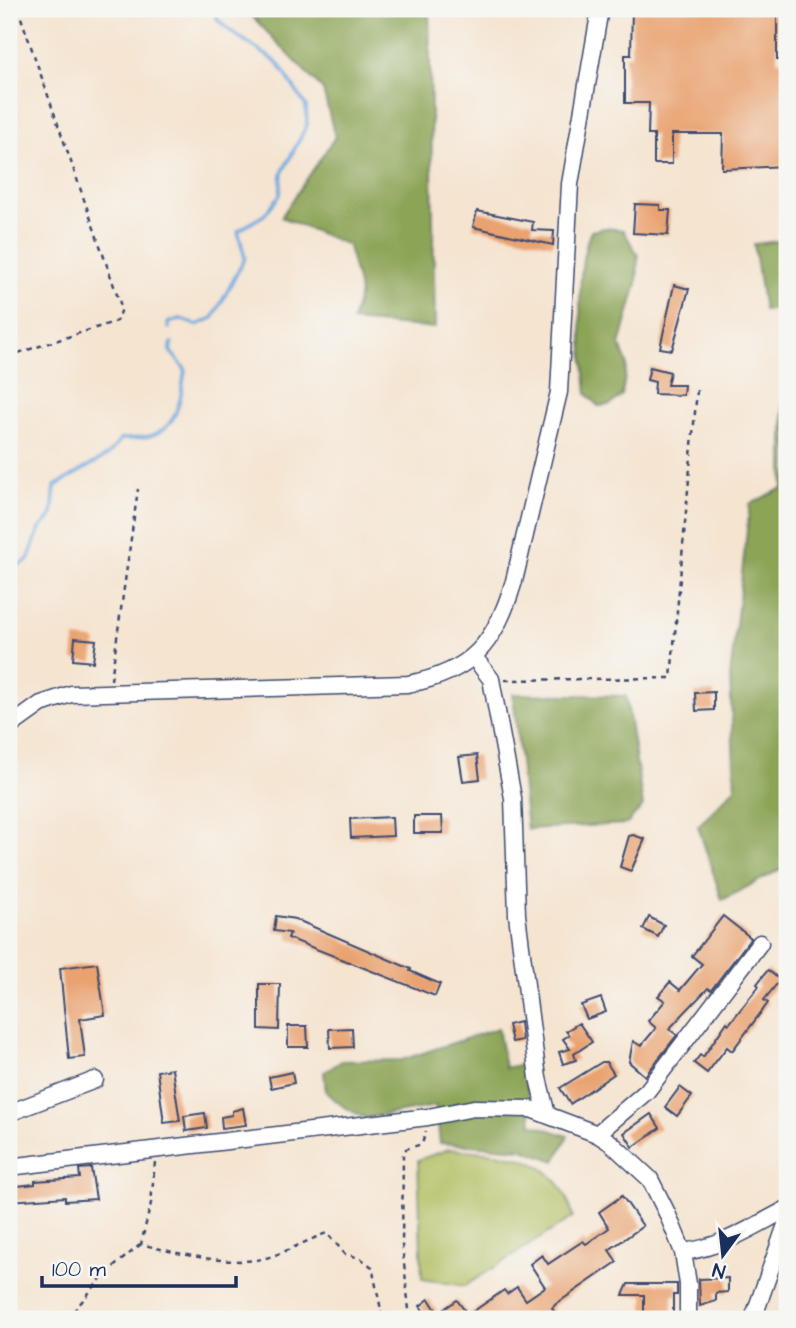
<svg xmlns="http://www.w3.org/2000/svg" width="796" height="1328" viewBox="0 0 796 1328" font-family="'Architects Daughter',sans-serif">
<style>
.green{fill:#b1bd5f;stroke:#66765e;stroke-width:2}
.forest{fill:#8ca456;stroke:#546a5a;stroke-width:2}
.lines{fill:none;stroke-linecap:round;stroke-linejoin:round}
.stream{stroke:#71a8df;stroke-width:3.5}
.building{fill:#e9a26f}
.minor-casing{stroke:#3c4a6f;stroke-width:19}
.path{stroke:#3c4a6f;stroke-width:2.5;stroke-dasharray:5 5;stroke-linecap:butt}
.minor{stroke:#fff;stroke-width:16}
</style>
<rect width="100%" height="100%" fill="#f6f6f2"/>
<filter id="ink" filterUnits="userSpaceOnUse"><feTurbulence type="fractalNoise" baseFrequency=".0143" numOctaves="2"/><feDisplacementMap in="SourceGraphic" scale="14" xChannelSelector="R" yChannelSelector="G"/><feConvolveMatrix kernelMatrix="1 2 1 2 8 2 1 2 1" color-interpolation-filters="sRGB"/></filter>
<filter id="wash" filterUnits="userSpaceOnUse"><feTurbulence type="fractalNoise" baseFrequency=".00686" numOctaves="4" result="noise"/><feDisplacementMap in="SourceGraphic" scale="28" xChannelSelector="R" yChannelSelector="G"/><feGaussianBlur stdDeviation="1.57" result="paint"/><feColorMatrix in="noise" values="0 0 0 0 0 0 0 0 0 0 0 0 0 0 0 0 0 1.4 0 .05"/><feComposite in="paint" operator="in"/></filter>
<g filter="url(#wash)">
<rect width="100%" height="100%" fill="#f5e4d0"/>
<path class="green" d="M 449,1149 C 504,1154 558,1151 573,1217 L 465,1286 L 422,1279 L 418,1160 Z"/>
<g class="forest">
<path d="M 245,9 L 429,9 L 435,328 L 352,321 L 360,293 L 348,245 L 281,217 L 335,137 L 323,90 Z"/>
<path d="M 605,228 L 623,230 L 638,255 L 637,283 L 620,345 L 627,363 L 622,395 L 610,405 L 598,406 L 587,394 C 583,348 572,274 591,231 Z"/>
<path d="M 787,240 L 787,308 L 764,311 L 754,244 Z"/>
<path d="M 783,390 L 787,390 L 787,866 L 722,900 L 698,826 L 735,788 L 730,677 L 750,504 L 783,488 Z"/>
<path d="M 513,694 L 626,696 L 643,806 L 627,824 L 527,829 Z"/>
<path d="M 498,1028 L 505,1068 L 524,1064 L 532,1124 L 568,1136 L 555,1161 L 523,1149 L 440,1143 L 436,1106 L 365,1118 L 344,1107 L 326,1092 L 324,1072 L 342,1061 L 402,1060 Z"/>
</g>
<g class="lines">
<g class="stream">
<path d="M 169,328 L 168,323 L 180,319 L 197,325 L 213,318 L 245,258 L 238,231 L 264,215 L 280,195 L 282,173 L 307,125 L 306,106 L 278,63 L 229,30 L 218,20 L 213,9"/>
<path d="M 9,570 L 28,560 L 39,530 L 52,515 L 55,486 L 108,455 L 121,439 C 175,440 179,414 185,369 L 170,351 L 172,343"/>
</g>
</g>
<g id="blocks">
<g class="building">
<path d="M 632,9 L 777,9 L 777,60 L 787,60 L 787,166 L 722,169 L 723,134 L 672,134 L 672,164 L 654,164 L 654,135 L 648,135 L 649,103 L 625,103 L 625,55 L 631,55 Z"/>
<path d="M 635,204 L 660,205 L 660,210 L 670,210 L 668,235 L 633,233 Z"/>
<path d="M 477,211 L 533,222 L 532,230 L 554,231 L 553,245 L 473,227 Z"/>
<path d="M 674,285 L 689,289 L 672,350 L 660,348 Z"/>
<path d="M 650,367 L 670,372 L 667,385 L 684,385 L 683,395 L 654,394 L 655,382 L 647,380 Z"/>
<path d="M 75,638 L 96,640 L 93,662 L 73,660 Z"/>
<path d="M 714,692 L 714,710 L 696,711 L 695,693 Z"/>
<path d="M 477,755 L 480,779 L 463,781 L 459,757 Z"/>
<path d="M 414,816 L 442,816 L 443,833 L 414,833 Z"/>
<path d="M 392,817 L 393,836 L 351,838 L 350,819 Z"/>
<path d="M 633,835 L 645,839 L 631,871 L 620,867 L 629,836 Z"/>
<path d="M 276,916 L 295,919 L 411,969 L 410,971 L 440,984 L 435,996 L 288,938 L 290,933 L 274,931 Z"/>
<path d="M 723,916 L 751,938 L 711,990 L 708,988 L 669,1029 L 677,1035 L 645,1076 L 629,1062 L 633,1041 L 641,1046 L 656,1028 L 648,1021 L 665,1001 L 658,996 L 670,982 L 680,990 L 702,964 L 692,956 Z"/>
<path d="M 649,917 L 664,925 L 658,937 L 643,929 Z"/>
<path d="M 97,963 L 105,1015 L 80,1019 L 85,1057 L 69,1059 L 60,968 Z"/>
<path d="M 768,970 L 780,980 L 764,1000 L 768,1003 L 732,1051 L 727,1047 L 707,1073 L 694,1063 L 700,1055 L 703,1057 L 727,1022 L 729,1024 L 759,986 L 757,984 Z"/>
<path d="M 259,984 L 280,984 L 279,1030 L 259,1029 Z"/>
<path d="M 601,998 L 606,1012 L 587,1019 L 581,1005 Z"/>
<path d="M 520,1022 L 522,1040 L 512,1042 L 508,1025 Z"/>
<path d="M 579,1023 L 592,1042 L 574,1054 L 576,1060 L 563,1064 L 559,1052 L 570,1049 L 563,1039 L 569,1035 L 566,1031 Z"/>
<path d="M 288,1026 L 307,1026 L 308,1047 L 288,1047 Z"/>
<path d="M 352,1028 L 353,1047 L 330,1048 L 329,1029 Z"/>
<path d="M 602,1062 L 606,1062 L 614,1074 L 570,1104 L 560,1088 Z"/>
<path d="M 172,1069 L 180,1121 L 164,1123 L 157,1071 Z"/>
<path d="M 292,1072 L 294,1083 L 271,1088 L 269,1077 Z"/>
<path d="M 680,1087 L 692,1096 L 677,1116 L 665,1107 Z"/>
<path d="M 243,1108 L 246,1125 L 222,1128 L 221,1117 L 232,1115 L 232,1111 Z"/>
<path d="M 205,1113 L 207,1128 L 186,1131 L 184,1116 Z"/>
<path d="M 651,1114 L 660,1128 L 633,1147 L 624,1133 Z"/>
<path d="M 91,1168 L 96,1199 L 65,1201 L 65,1197 L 9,1201 L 9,1187 L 35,1184 L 35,1181 L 80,1178 L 79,1169 Z"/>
<path d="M 622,1196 L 643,1226 L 609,1250 L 617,1262 L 556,1304 L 552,1308 L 554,1311 L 545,1317 L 536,1314 L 528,1319 L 429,1319 L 420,1306 L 429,1299 L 438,1313 L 457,1300 L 468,1315 L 504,1290 L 507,1294 L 517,1287 L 526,1300 L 545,1287 L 530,1264 L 542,1255 L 548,1264 L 583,1241 L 586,1244 L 609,1228 L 599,1212 Z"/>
<path d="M 728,1278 L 728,1292 L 716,1293 L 716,1301 L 700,1306 L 699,1279 Z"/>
<path d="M 628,1284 L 677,1284 L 677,1295 L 673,1295 L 673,1319 L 644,1319 L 644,1295 L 623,1295 Z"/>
</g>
</g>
</g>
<g filter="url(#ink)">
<use href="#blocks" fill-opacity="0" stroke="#3c4a6f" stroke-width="2"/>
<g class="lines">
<defs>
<g id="minor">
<path d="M 474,657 L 491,679 L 513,798 L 517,915 L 538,1078 L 547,1115"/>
<path d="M 9,727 L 41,704 L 71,694 L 408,684 C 473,672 496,642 514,581 L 559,392 L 570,184 L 600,9"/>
<path d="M 9,1113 L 95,1080"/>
<path d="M 597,1134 L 647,1091 L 760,943"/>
<path d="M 9,1167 L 428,1117 L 474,1108 L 531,1109 L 597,1134 L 611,1143 L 650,1179 L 667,1213 L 683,1252 L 688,1284 L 688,1319"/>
<path d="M 683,1252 C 723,1247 752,1227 787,1209"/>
<path d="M 753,1319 L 787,1222"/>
</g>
</defs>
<use href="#minor" class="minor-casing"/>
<g class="path">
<path d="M 9,356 L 117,321 L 122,309 L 18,9"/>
<path d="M 111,680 L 138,489"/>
<path d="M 505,680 L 671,678 L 697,390"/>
<path d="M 155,1162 L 151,1203 L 141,1244 C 175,1253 231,1267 266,1258 C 287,1252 307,1240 327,1233 L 345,1254 L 360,1258 L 372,1267 L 383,1319"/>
<path d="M 67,1319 L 105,1274 L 141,1244"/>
<path d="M 410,1319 L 402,1245 L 403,1154 L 406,1149 L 422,1144 L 426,1131"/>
</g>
<use href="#minor" class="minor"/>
</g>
</g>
<rect width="796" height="1328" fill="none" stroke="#f6f6f2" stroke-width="35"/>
<g transform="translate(723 1255) rotate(195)" stroke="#f6f6f2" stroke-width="5" paint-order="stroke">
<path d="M0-5L12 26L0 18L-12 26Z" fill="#1b2f5e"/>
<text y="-10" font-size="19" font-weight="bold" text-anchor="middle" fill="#1b2f5e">N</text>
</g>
<path d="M42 1276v10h194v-10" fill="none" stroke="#1b2f5e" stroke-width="3.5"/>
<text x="52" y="1276" font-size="21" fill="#1b2f5e" stroke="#f6f6f2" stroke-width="5" paint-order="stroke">100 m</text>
</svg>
